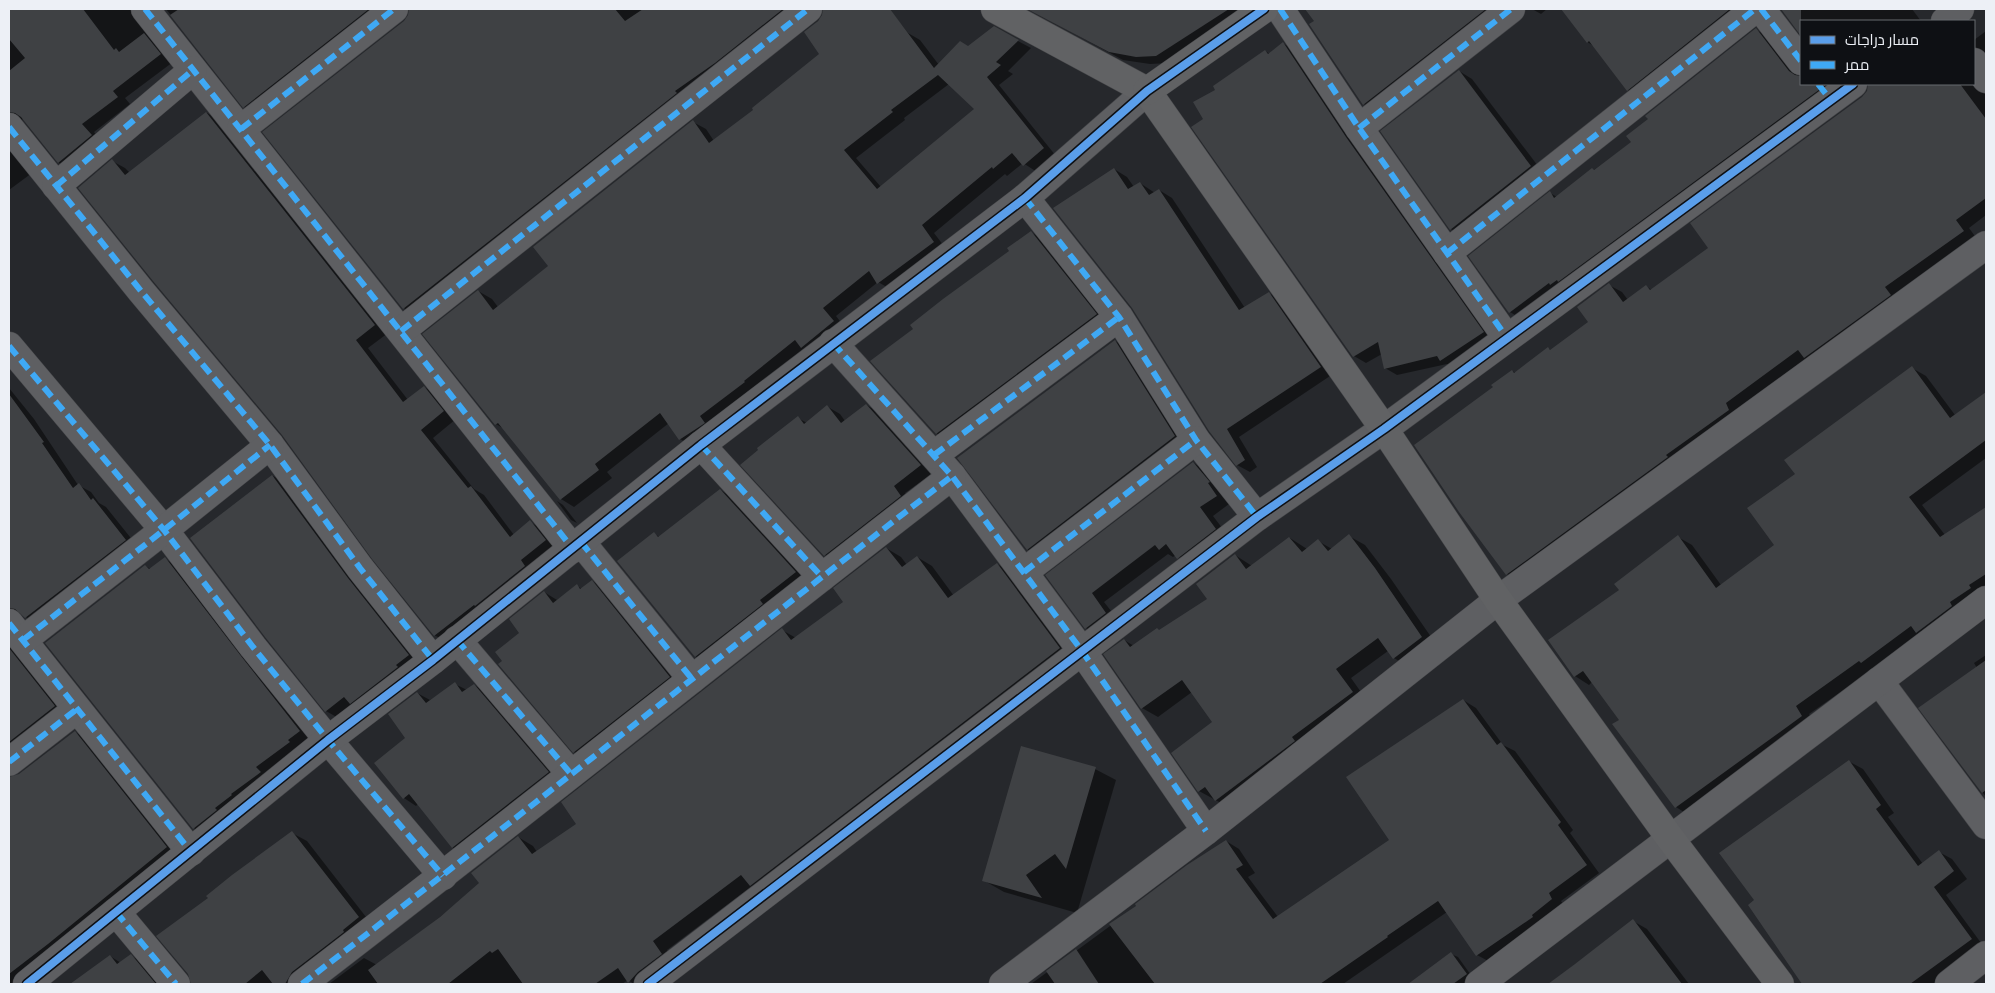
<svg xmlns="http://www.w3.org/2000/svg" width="1995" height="993" viewBox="0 0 1995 993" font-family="'Archivo Narrow',Cairo,sans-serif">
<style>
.shadow{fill:#0007;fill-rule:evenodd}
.building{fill:#3f4144;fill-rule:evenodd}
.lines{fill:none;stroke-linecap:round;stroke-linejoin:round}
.street-casing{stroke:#434447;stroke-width:29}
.secondary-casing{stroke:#434447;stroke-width:29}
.street{stroke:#5e5f62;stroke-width:28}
.secondary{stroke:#616264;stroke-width:28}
.quiet{stroke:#3fa9f5;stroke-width:6;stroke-dasharray:12 6;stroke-linecap:butt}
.cycleway-casing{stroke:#0e1014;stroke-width:11}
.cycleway{stroke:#5a9eea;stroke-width:8}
</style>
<rect width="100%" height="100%" fill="#26282c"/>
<g class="shadow">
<path d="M 9,9 L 144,9 L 173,62 L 125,98 L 130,104 L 94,132 L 103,143 L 72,170 L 59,163 L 24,119 L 12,122 L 9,126 Z"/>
<path d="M 166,9 L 391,9 L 256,114 L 244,107 Z"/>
<path d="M 411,9 L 460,9 L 463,13 L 467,9 L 805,9 L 417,316 L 404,308 L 264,132 L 405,22 L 409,16 Z"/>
<path d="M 845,9 L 889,9 L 908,33 L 920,40 L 939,65 L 968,47 L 994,28 L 1031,48 L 1008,71 L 1013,74 L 999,85 L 1056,156 L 1037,172 L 1023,163 L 1007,176 L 1005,174 L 934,233 L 947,250 L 892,290 L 878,282 L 836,316 L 846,329 L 694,447 L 680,439 L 669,423 L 607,472 L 612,478 L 574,507 L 561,499 L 506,430 L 496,424 L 478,291 L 492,299 L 498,307 L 549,267 L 693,122 L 706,129 L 714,141 L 755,111 L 821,54 L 806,32 L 822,17 L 829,21 ZM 949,84 L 976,110 L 881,187 L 856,158 L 905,120 L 904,118 Z"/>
<path d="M 1029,9 L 1248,9 L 1170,63 L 1150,64 L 1123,60 Z"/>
<path d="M 1319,9 L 1509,9 L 1377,112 L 1364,104 L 1311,14 Z"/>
<path d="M 1532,9 L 1547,9 L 1541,14 Z"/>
<path d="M 1562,9 L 1753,9 L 1641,98 L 1628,90 L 1594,46 L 1587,42 Z"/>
<path d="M 1782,9 L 1912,9 L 1921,21 L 1801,21 L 1801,34 Z"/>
<path d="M 1756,30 L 1770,37 L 1801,78 L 1801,84 L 1850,84 L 1523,320 L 1510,312 L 1550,193 L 1557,197 L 1632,142 L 1650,119 Z"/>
<path d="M 1986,31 L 1986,54 L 1979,56 L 1974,63 L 1974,40 Z"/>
<path d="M 1284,44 L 1296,51 L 1495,340 L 1453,367 L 1447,364 L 1397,375 L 1385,368 L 1382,354 L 1366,363 L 1354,356 L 1204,120 L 1217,90 L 1265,51 L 1270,54 Z"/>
<path d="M 1459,71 L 1472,79 L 1544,174 L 1465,237 L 1451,229 L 1382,131 Z"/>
<path d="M 1974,80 L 1986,95 L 1986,215 L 1969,228 L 1977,239 L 1521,581 L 1507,574 L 1495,388 L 1512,371 L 1516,373 L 1548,348 L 1552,351 L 1590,322 L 1609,285 L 1622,292 L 1628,300 L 1647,287 L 1652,290 L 1710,249 L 1863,97 L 1869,90 L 1870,84 L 1974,84 Z"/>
<path d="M 207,113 L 220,121 L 388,333 L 368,348 L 408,400 L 424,387 L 437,395 L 456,419 L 433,438 L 474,489 L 484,495 L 514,535 L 530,522 L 544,530 L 559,548 L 448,642 L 434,635 L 112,161 L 125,168 L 130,173 Z"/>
<path d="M 9,144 L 32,173 L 9,190 Z"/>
<path d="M 1114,169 L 1127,177 L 1134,187 L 1140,183 L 1155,193 L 1159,190 L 1172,198 L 1245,308 L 1269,293 L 1282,301 L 1333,374 L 1239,437 L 1257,467 L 1250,472 L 1237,465 Z"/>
<path d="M 1032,233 L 1043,239 L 1107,321 L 948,440 L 936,433 L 915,329 Z"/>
<path d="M 1115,341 L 1126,347 L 1186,443 L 1038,556 L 1027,549 Z"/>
<path d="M 1912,368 L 1926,376 L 1955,415 L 1986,393 L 1986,458 L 1922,505 L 1945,535 L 1986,508 L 1986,591 L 1809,714 L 1816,724 L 1690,816 L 1676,807 L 1620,720 L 1592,682 L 1589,685 L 1575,676 L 1550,641 L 1620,590 L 1678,537 L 1692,545 L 1721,585 L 1775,546 L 1797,474 Z"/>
<path d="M 9,388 L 34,419 L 78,485 L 91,492 L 99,503 L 106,507 L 138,547 L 39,625 L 21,614 L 12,617 L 9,622 Z"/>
<path d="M 866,405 L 879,412 L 933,473 L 905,493 L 913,503 L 837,562 L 825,555 L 760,450 L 798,418 L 807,423 L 828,407 L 840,414 L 845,421 Z"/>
<path d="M 1193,463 L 1207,471 L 1229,504 L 1213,516 L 1229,537 L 1191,566 L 1176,555 L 1173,557 L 1168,554 L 1104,602 L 1119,621 L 1099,636 L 1086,628 L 1047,576 Z"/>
<path d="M 273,476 L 286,484 L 422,663 L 340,719 L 326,711 Z"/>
<path d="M 720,490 L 732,497 L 807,579 L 708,663 L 695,656 L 654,534 L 660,537 Z"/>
<path d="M 557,501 L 563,505 L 577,523 L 571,520 Z"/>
<path d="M 1349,536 L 1365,545 L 1391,579 L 1438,647 L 1409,667 L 1394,658 L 1388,651 L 1351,678 L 1368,702 L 1232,809 L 1199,791 L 1214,722 L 1192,692 L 1158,717 L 1142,708 L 1124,640 L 1134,646 L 1160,631 L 1209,599 L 1235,555 L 1252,566 L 1290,538 L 1307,549 L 1318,541 L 1332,549 Z"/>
<path d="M 886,548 L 901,557 L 907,565 L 917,557 L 932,566 L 954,596 L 997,564 L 1012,573 L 1074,657 L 766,894 L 752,886 L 667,950 L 676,963 L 650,984 L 634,984 L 628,980 L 622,984 L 329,984 L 364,958 L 377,965 L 440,917 L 481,883 L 518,837 L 533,846 L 537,852 L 578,824 L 782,630 L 796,638 L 845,603 Z"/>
<path d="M 165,559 L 179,567 L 313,739 L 207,836 L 194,828 L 46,643 L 145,566 L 151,569 Z"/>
<path d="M 592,581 L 605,589 L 682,684 L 587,759 L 574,752 L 504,661 L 544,592 L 557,600 L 577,586 L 582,589 Z"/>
<path d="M 9,640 L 67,714 L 9,761 Z"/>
<path d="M 1986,655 L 1986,797 L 1920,708 L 1977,668 L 1974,663 Z"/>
<path d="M 455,684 L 467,690 L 474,685 L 486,692 L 560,780 L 465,855 L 452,847 L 418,804 L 416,806 L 404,798 L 376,763 L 407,739 L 417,693 L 430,700 Z"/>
<path d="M 1463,700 L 1476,708 L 1503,745 L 1515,751 L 1573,830 L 1570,833 L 1599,873 L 1561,901 L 1565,907 L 1490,962 L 1477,955 L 1447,912 L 1343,984 L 1031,984 L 1226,841 L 1239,849 L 1255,873 L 1248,877 L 1278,917 L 1391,840 Z"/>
<path d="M 75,732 L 87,739 L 179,854 L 18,984 L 9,984 L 9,778 L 19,775 Z"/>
<path d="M 1850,762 L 1863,769 L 1894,813 L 1888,817 L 1923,864 L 1939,852 L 1952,859 L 1967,879 L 1946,895 L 1984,947 L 1933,984 L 1803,984 L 1750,905 L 1756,901 Z"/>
<path d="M 1095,769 L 1116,780 L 1077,913 L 1004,892 L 983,880 Z"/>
<path d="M 292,833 L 307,841 L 373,926 L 304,984 L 274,984 L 273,982 L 270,984 L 192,984 L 209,898 Z"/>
<path d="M 1633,921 L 1647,929 L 1689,984 L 1549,984 Z"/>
<path d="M 1451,954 L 1458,957 L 1473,978 L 1465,984 L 1435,984 L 1426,972 Z"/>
<path d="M 110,956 L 121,963 L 131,956 L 146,964 L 163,984 L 81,984 L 78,980 Z"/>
</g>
<g class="building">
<path d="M 9,9 L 83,9 L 114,50 L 116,48 L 119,52 L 144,33 L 161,54 L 113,91 L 118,97 L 82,124 L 92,135 L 58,163 L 21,117 L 15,113 L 9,112 L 9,71 L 25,58 L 9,39 Z"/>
<path d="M 179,9 L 369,9 L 243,108 L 170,15 Z"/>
<path d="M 409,9 L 615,9 L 625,21 L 643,9 L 783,9 L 715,63 L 675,91 L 677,93 L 403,309 L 262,132 L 404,21 L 408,15 Z"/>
<path d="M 823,9 L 890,9 L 934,68 L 960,41 L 968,46 L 994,26 L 1019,40 L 996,62 L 1001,65 L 987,77 L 1044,148 L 1023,166 L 1012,153 L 993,169 L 992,167 L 922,225 L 934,242 L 877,284 L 869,271 L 823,308 L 834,321 L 801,348 L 795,340 L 744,381 L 745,382 L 700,416 L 705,423 L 699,427 L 679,440 L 660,413 L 595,464 L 599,470 L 560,500 L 498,423 L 495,425 L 422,334 L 478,290 L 493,310 L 548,266 L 533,247 L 693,120 L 709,143 L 753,110 L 752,108 L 819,54 L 804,32 L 818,21 L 822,15 ZM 938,75 L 974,109 L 877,189 L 844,150 L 893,112 L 891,110 Z"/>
<path d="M 1027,9 L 1229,9 L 1156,56 L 1136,57 L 1109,52 Z"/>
<path d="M 1305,9 L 1486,9 L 1363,105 L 1309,24 L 1314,21 Z"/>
<path d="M 1561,9 L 1730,9 L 1627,91 L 1589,41 L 1587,43 Z"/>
<path d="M 1781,9 L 1801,9 L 1801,36 Z"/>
<path d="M 1756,28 L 1789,71 L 1795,75 L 1801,76 L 1801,84 L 1827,84 L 1558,282 L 1557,280 L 1550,285 L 1549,283 L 1509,313 L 1468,256 L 1550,191 L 1554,198 L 1592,168 L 1594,170 L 1631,142 L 1626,136 L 1648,119 L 1645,116 Z"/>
<path d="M 1283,42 L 1346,137 L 1484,332 L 1440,361 L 1437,356 L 1384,369 L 1378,342 L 1353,357 L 1191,127 L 1203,119 L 1193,102 L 1215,90 L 1213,86 L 1265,50 L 1268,54 Z"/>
<path d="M 1459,70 L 1531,166 L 1450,230 L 1380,131 Z"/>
<path d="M 1868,84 L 1960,84 L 1986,119 L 1986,198 L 1956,220 L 1964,231 L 1885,287 L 1891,295 L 1804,358 L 1798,350 L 1726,403 L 1729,410 L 1666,455 L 1668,457 L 1506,575 L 1459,512 L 1414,445 L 1493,387 L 1491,385 L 1512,370 L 1514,373 L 1548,347 L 1550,350 L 1588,322 L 1577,307 L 1609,283 L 1623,302 L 1646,285 L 1650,290 L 1708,248 L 1690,223 L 1862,97 L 1867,91 Z"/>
<path d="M 206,112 L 375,325 L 356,340 L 403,402 L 424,386 L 444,411 L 421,430 L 468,488 L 471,486 L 510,537 L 530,520 L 546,540 L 521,560 L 525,566 L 475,606 L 474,605 L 434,636 L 372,559 L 282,435 L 153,281 L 78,188 L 112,159 L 125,175 Z"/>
<path d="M 1114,168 L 1128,189 L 1140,182 L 1149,195 L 1159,189 L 1239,310 L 1269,292 L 1321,367 L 1227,429 L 1245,460 L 1236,466 L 1209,431 L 1132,308 L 1053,208 Z"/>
<path d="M 1031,231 L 1097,314 L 936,434 L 870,361 L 913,329 L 910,325 L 943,299 L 1009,251 L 1007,248 Z"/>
<path d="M 1115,340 L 1175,436 L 1027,550 L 957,458 Z"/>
<path d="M 1912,366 L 1950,418 L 1986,392 L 1986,440 L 1909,497 L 1940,537 L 1986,507 L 1986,574 L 1969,585 L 1971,588 L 1950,602 L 1952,606 L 1916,633 L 1911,626 L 1861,663 L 1859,661 L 1796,706 L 1802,716 L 1675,808 L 1612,724 L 1619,720 L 1583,671 L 1574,677 L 1548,640 L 1619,590 L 1614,584 L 1678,535 L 1716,588 L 1774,545 L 1747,508 L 1795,474 L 1784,460 Z"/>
<path d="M 9,394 L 44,442 L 42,443 L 73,488 L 79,483 L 91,500 L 93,498 L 126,540 L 25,618 L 15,609 L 9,608 Z"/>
<path d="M 866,404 L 921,465 L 894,486 L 901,496 L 824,556 L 740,465 L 758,450 L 757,448 L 798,416 L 804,424 L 827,405 L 841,423 Z"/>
<path d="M 1193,462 L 1210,482 L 1208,483 L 1217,496 L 1200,507 L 1216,529 L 1177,559 L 1166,544 L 1159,550 L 1155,545 L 1092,593 L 1106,613 L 1085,629 L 1045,575 Z"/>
<path d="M 272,475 L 348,578 L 409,655 L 396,665 L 398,667 L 350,704 L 344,697 L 325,712 L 265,637 L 190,538 Z"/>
<path d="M 720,489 L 796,572 L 760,600 L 763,604 L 695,657 L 617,561 L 654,532 L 658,537 Z"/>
<path d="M 1349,534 L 1375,568 L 1422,637 L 1393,659 L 1378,638 L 1336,669 L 1353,692 L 1292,737 L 1295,741 L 1215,801 L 1205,787 L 1198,792 L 1171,753 L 1212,722 L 1182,680 L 1141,709 L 1103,654 L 1124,639 L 1130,647 L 1157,628 L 1159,630 L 1207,599 L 1196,584 L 1235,554 L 1246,569 L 1289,537 L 1302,552 L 1318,539 L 1328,551 Z"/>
<path d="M 886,547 L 902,567 L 917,556 L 948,598 L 997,563 L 1060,648 L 750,886 L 741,875 L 653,941 L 662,954 L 638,972 L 628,983 L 618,968 L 595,984 L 523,984 L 498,949 L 492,953 L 490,951 L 448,984 L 378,984 L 368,970 L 440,917 L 479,883 L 471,873 L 518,836 L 532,854 L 576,824 L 561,802 L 782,628 L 791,640 L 843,602 L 833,588 Z"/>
<path d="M 165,557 L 241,656 L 300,731 L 288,740 L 290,742 L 256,767 L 261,772 L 231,794 L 232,795 L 215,808 L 217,810 L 193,829 L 45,643 L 145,565 L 149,569 Z"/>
<path d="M 592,580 L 670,677 L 573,753 L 498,664 L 502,661 L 495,652 L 519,633 L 509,619 L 544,591 L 553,603 L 577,584 L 580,589 Z"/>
<path d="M 9,648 L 55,706 L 9,742 Z"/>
<path d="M 1986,660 L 1986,790 L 1982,793 L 1918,708 Z"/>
<path d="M 455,682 L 462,692 L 474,684 L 549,772 L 452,848 L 409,794 L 403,799 L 374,763 L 405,738 L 388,714 L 417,692 L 426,703 Z"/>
<path d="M 1463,699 L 1497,745 L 1501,742 L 1561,822 L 1558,825 L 1587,865 L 1549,893 L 1552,899 L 1532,915 L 1533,917 L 1476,956 L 1438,901 L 1387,936 L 1388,937 L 1320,984 L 1155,984 L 1109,924 L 1136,906 L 1135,904 L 1187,865 L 1226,840 L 1243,865 L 1236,869 L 1273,919 L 1389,840 L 1346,777 Z"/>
<path d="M 75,731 L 167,847 L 48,944 L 9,974 L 9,777 L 19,774 Z"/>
<path d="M 1021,746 L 1096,767 L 1066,869 L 1055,854 L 1026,875 L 1042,898 L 982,881 Z"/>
<path d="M 1849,760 L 1881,805 L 1876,809 L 1918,866 L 1939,850 L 1954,871 L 1934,887 L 1972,939 L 1910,984 L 1802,984 L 1748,905 L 1754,900 L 1719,853 Z"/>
<path d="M 292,831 L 359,917 L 343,930 L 344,932 L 292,972 L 285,984 L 273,984 L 262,970 L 245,984 L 191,984 L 188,974 L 156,936 L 208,898 L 206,896 L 232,875 Z"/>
<path d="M 1633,919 L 1682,984 L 1548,984 L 1575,964 Z"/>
<path d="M 1076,949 L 1099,984 L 1055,984 L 1046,971 Z"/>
<path d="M 1451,952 L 1467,974 L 1453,984 L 1408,984 Z"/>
<path d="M 131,954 L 156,984 L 70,984 L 110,955 L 117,964 Z"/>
</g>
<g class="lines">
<defs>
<g id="street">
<path d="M 145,9 L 573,549"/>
<path d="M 1280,9 L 1359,128 L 1507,338"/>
<path d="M 1761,9 L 1801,61"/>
<path d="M 1945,21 L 1960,9"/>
<path d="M 1974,62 L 1986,79"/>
<path d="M 9,127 L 141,291 L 270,445 L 360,568 L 433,660"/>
<path d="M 1359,128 L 1511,9"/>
<path d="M 241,129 L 394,9"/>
<path d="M 56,186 L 193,70"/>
<path d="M 1025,198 L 1119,317 L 1196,440 L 1257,517"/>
<path d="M 1447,253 L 1755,9"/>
<path d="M 401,331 L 808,9"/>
<path d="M 833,343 L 952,476 L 1082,651 L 1206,831"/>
<path d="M 9,346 L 164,530 L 253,647 L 328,740 L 443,876"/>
<path d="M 701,445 L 822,577"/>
<path d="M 934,455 L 1119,317"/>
<path d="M 581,542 L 692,679"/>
<path d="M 1024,572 L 1196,440"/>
<path d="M 9,623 L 191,852"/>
<path d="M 23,640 L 164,530 L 270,445"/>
<path d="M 457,640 L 571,774"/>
<path d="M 1879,681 L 1986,825"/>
<path d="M 9,762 L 77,709"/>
<path d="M 116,912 L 176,984"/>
<path d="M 27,984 L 328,740 L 433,660 L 701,445 L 1025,198 L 1147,91"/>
<path d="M 302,984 C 520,817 734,644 952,476"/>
<path d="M 648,984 L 1257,517 L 1384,429 L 1853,84"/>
<path d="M 1003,984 L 1206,831 L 1498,600 L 1986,245"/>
<path d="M 1479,984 L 1986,600"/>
<path d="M 1949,984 L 1986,955"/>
</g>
<g id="secondary">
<path d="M 995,9 L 1147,91 L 1384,429 L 1498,600 L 1670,838 L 1780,984"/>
<path d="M 1147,91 L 1264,9"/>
</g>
</defs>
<use href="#street" class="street-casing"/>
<use href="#secondary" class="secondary-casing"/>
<use href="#street" class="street"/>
<use href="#secondary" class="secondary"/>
<g class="quiet">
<path d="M 145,9 L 573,549"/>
<path d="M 1280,9 L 1359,128 L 1507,338"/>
<path d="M 1761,9 L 1801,61"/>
<path d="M 1818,84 L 1830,99"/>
<path d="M 9,127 L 141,291 L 270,445 L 360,568 L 433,660"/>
<path d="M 1359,128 L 1511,9"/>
<path d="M 241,129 L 394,9"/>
<path d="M 56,186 L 193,70"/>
<path d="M 1025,198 L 1119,317 L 1196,440 L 1257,517"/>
<path d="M 1447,253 L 1755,9"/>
<path d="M 401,331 L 808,9"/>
<path d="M 833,343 L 952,476 L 1082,651 L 1206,831"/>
<path d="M 9,346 L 164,530 L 253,647 L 328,740 L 443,876"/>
<path d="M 701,445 L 822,577"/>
<path d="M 934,455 L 1119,317"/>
<path d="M 581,542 L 692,679"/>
<path d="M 1024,572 L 1196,440"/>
<path d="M 9,623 L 191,852"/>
<path d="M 23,640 L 164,530 L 270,445"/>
<path d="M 457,640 L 571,774"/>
<path d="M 9,762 L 77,709"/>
<path d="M 116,912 L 176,984"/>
<path d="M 302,984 C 520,817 734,644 952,476"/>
</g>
<defs>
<g id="cycleway">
<path d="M 27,984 L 328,740 L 433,660 L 701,445 L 1025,198 L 1147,91 L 1264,9"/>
<path d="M 648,984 L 1257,517 L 1384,429 L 1853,84"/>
</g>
</defs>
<use href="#cycleway" class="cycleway-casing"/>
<use href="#cycleway" class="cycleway"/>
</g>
<rect width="1995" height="993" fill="none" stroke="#edf0f6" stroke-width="20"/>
<rect x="1800" y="20" width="175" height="65" fill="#0e1014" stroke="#676a6e"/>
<rect x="1810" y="36" width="25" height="8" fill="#5a9eea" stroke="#676a6e"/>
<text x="1845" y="45" font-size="15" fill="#edf0f6">مسار دراجات</text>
<rect x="1810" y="61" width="25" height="8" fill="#3fa9f5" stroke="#676a6e"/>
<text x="1845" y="70" font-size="15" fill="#edf0f6">ممر</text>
</svg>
